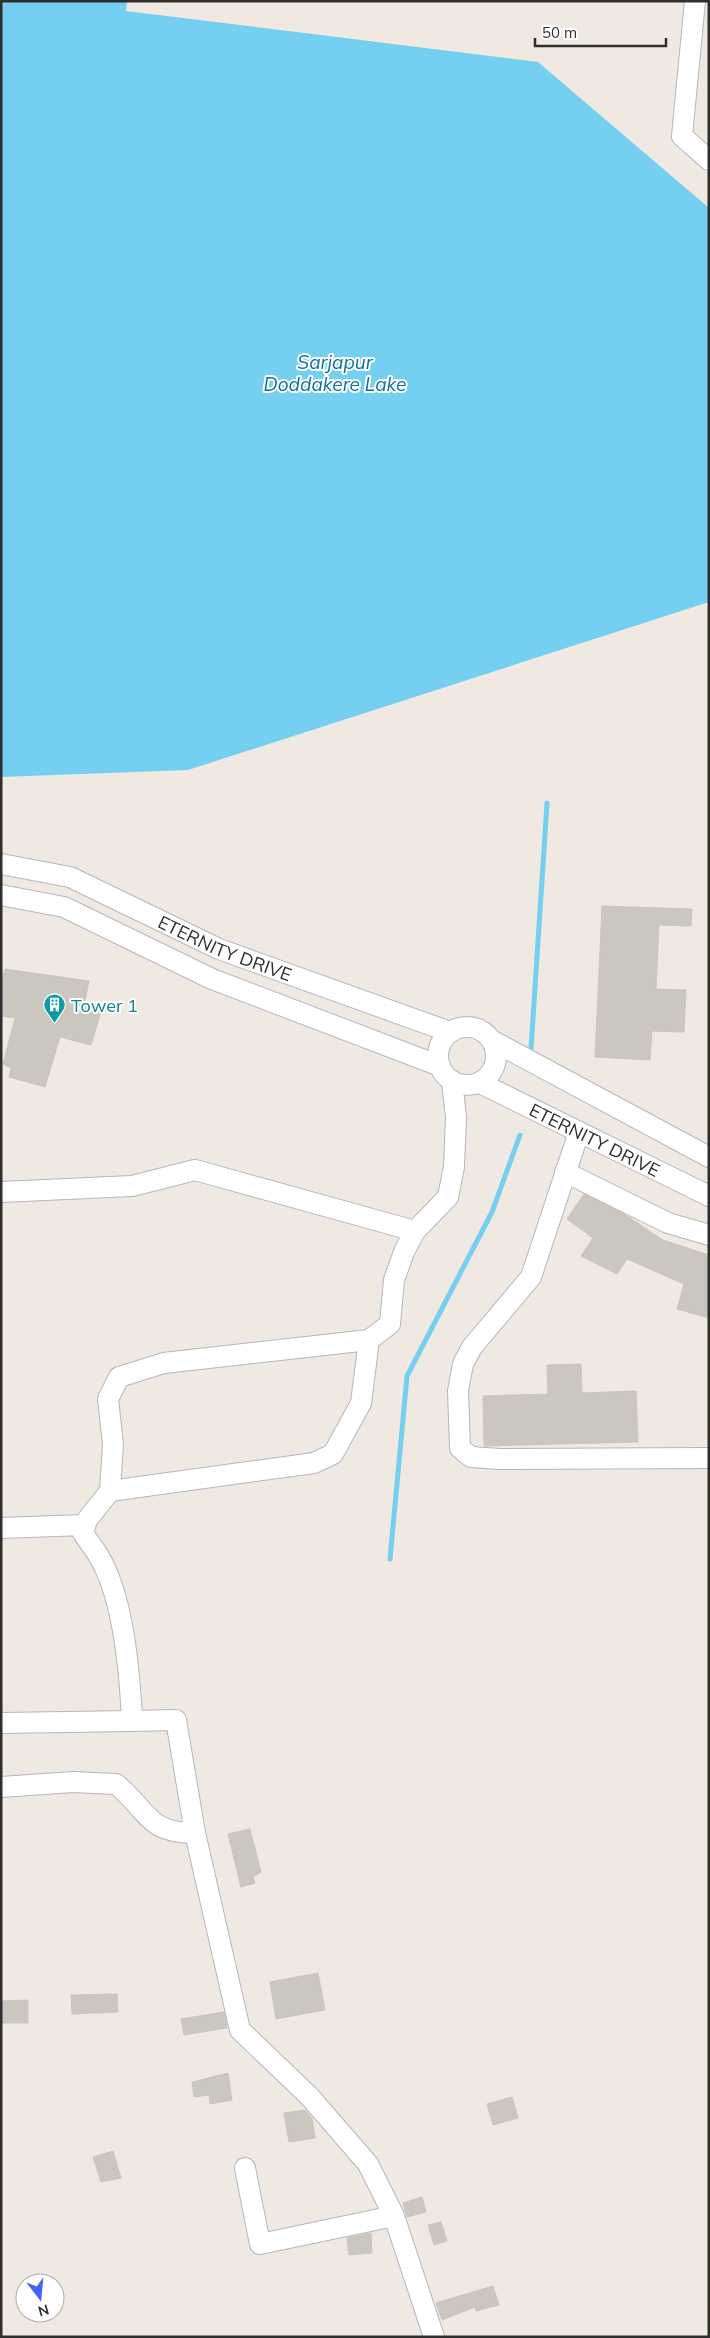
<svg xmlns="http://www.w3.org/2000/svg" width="710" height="2338" viewBox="0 0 710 2338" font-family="Mulish,sans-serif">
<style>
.water{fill:#75cff0}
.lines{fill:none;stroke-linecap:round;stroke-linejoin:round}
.stream{stroke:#75cff0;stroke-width:5}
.building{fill:#cbc7bf;stroke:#cbc5ba}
.minor-casing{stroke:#b4b7c1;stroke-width:22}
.minor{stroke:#fff;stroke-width:20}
.labels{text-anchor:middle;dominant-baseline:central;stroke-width:4;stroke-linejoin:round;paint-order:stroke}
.street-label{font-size:18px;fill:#2e2e2e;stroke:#fff}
.culture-label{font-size:18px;fill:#0d838f;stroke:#fff;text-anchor:start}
.water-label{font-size:19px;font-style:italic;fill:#0d6fa3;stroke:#fff}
</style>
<rect width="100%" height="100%" fill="#efe9e1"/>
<path class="water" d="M 1,1 L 127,1 L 126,11 L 538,62 L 709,208 L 709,602 L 188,770 L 1,777 Z"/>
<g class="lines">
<g class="stream">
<path d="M 531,1049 L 547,803"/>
<path d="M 390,1559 L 407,1376 L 492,1212 L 520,1135"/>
</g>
</g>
<g class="building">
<path d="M 602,906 L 692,909 L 691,926 L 659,925 L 656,989 L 686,990 L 684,1032 L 652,1031 L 650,1060 L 595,1057 Z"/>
<path d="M 5,969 L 89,981 L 84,1006 L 102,1008 L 91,1045 L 60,1037 L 45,1087 L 9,1077 L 11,1068 L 3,1064 L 15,1018 L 1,1016 L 1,984 Z"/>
<path d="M 584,1194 L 624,1214 L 663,1240 L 709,1255 L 709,1318 L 677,1309 L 684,1284 L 627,1259 L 617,1274 L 581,1256 L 593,1238 L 567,1219 Z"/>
<path d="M 581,1364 L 582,1393 L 636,1391 L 638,1442 L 484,1446 L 483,1396 L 548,1394 L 547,1365 Z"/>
<path d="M 250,1829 L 261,1872 L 253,1877 L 255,1883 L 241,1887 L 228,1834 Z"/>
<path d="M 318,1973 L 325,2010 L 276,2019 L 270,1982 Z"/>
<path d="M 117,1994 L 118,2012 L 72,2014 L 71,1995 Z"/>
<path d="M 28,2000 L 28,2023 L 1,2023 L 1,2001 Z"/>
<path d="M 224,2012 L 227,2028 L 184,2035 L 181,2019 Z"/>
<path d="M 228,2073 L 232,2100 L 210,2104 L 209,2095 L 194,2097 L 192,2082 Z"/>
<path d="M 512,2097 L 518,2118 L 493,2125 L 487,2104 Z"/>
<path d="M 305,2110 L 312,2118 L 315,2138 L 289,2142 L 284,2113 Z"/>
<path d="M 113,2151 L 121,2178 L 101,2182 L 93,2157 Z"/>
<path d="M 422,2197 L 426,2212 L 407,2217 L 403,2203 Z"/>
<path d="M 441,2222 L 447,2241 L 434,2245 L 428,2225 Z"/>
<path d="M 371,2233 L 372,2253 L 349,2255 L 347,2238 Z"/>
<path d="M 493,2286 L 499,2305 L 476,2311 L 475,2307 L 442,2320 L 436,2303 Z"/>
</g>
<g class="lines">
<defs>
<g id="minor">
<path d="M 695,1 L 682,136 L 709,160"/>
<path id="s1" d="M 1,864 L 70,877 L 219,949 L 450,1032"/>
<path d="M 1,895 L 64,907 L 212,979 L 440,1066"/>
<circle cx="467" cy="1056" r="29"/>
<path d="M 493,1041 L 709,1157"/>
<path id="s2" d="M 480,1083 L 709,1196"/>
<path d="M 579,1132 L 531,1277 L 472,1347 L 463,1364 L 458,1391 L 460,1448 L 471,1457 L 499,1459 L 709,1458"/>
<path d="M 565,1172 L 668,1223 L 709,1235"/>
<path d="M 1,1192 L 132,1186 L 195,1170 L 415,1231 L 448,1197 L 454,1167 L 456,1117 L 452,1081"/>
<path d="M 110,1491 L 314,1463 L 333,1454 L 361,1403 L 369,1340"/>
<path d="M 1,1528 L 84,1525"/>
<path d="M 1,1723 L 132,1721"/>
<path d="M 1,1787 L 73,1782 L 116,1784 C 149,1811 146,1833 195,1833 L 240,2030 L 310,2097 L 368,2164 L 394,2216 L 434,2337"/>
<path d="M 195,1833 L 176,1720 L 132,1721 C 130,1676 124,1607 104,1566 C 99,1554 90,1544 83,1533 L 87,1520 L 110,1491 L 113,1444 L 108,1399 L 119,1377 L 164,1363 L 369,1340 L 390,1324 L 394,1280 L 404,1252 L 415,1231"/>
<path d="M 245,2168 L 260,2244 L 394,2216"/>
</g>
</defs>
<use href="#minor" class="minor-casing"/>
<use href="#minor" class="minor"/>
</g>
<defs>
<symbol id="building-pin" viewBox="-11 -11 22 30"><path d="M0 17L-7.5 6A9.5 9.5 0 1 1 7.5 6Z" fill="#0f9aa8" stroke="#fff"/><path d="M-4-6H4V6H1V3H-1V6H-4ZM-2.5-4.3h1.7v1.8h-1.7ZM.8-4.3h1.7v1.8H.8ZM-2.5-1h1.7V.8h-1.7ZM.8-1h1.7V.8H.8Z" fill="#fff"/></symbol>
</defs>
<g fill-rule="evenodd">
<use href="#building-pin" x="42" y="992" width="25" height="34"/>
</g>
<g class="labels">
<g class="street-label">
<text stroke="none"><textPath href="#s1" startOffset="241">ETERNITY DRIVE</textPath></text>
<text stroke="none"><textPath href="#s2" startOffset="128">ETERNITY DRIVE</textPath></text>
</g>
<g class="culture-label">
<text x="71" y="1005">Tower 1</text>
</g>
<g class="water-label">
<text x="335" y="362">Sarjapur<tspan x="335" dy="22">Doddakere Lake</tspan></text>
</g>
</g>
<rect width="710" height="2338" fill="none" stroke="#2e2e2e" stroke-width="5"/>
<g transform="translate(40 2298) rotate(164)"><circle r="24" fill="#ffffff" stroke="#ababab"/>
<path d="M0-4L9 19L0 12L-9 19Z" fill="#4264fb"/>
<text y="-8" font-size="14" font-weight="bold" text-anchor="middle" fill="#2e2e2e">N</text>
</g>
<path d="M535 38v8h131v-8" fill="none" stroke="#2e2e2e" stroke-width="2.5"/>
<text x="542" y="38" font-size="15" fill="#2e2e2e" stroke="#ffffff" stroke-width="4" paint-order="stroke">50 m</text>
</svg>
